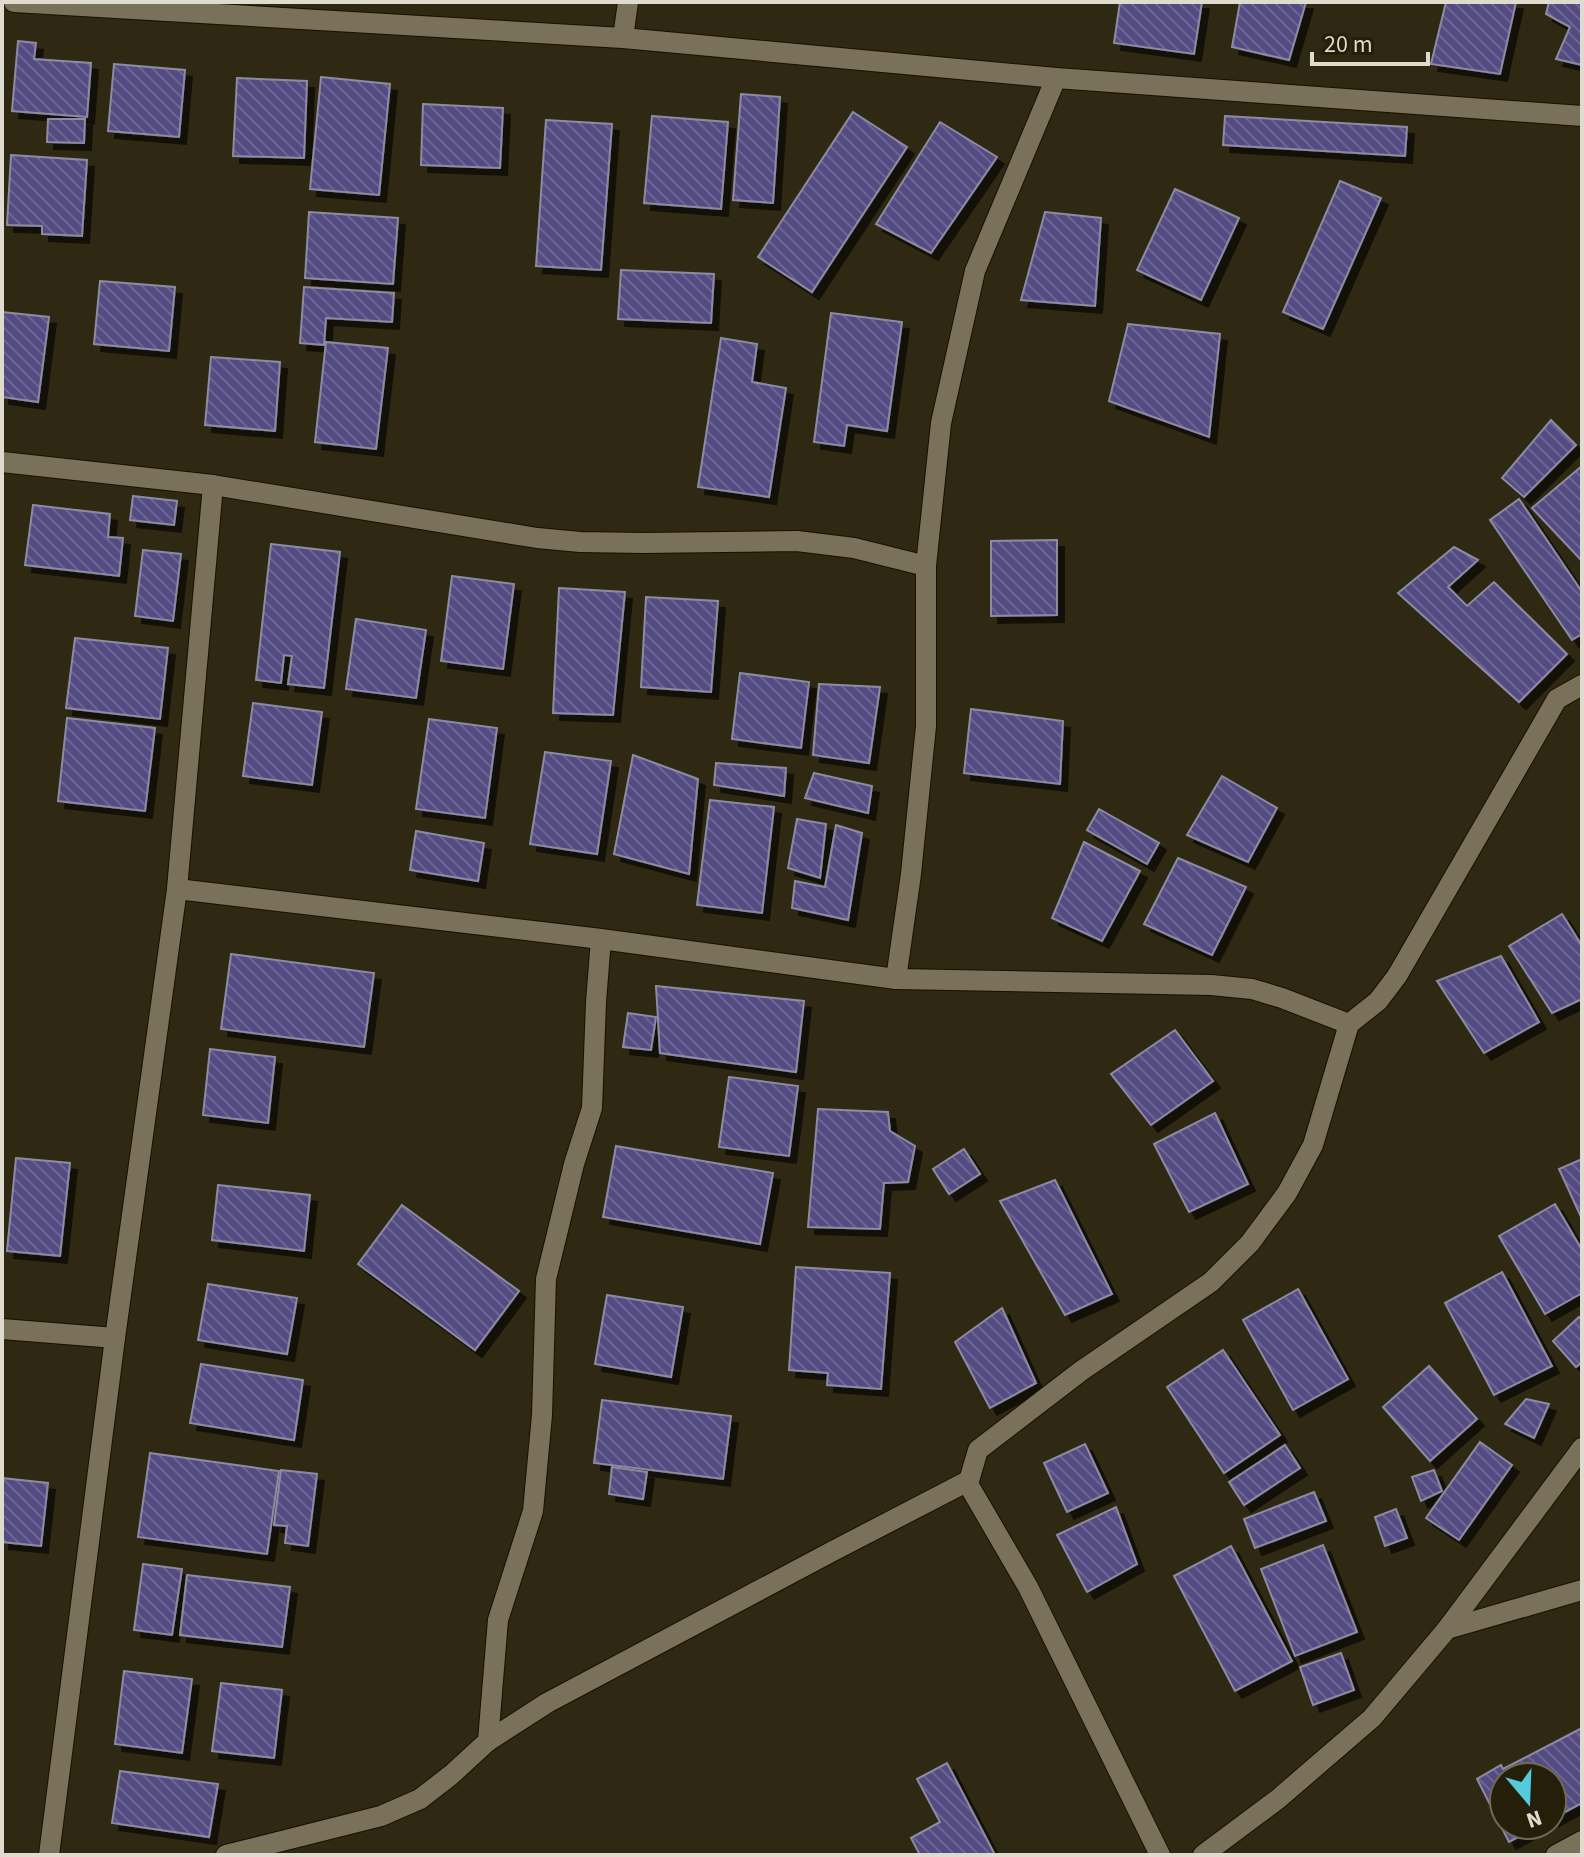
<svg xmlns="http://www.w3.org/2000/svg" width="1584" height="1857" viewBox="0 0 1584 1857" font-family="'Source Sans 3',sans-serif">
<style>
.building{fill:url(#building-back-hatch);stroke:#8d8ba3;stroke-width:2;filter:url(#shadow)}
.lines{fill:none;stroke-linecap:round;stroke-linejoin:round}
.minor-casing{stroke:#171100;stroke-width:22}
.minor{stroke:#79715a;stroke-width:20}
</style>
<defs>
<pattern id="building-back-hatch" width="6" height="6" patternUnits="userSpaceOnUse" patternTransform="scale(2)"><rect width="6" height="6" fill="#544c83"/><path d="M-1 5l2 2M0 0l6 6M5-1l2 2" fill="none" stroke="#6c6593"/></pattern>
<filter id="shadow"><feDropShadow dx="7" dy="7" stdDeviation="0" flood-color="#0009"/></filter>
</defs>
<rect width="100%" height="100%" fill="#2f2813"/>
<g class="building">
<path d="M 1120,2 L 1202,2 L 1194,54 L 1114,43 Z"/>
<path d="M 1240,2 L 1306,2 L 1289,60 L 1232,47 Z"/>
<path d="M 1446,2 L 1516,2 L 1500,74 L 1431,64 Z"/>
<path d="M 1549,2 L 1582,2 L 1582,65 L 1556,59 L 1570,27 L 1546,14 Z"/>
<path d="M 18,41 L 36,43 L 34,59 L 91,63 L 87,117 L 12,111 Z"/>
<path d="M 114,64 L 185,70 L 179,137 L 108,131 Z"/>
<path d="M 321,77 L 390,84 L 379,195 L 310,189 Z"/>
<path d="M 237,78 L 307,81 L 304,158 L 233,156 Z"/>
<path d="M 741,94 L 780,97 L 773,203 L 733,200 Z"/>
<path d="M 423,104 L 503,108 L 500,168 L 421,165 Z"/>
<path d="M 853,112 L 907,147 L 812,292 L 758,257 Z"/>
<path d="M 652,116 L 728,122 L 721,209 L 644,203 Z"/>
<path d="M 1225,116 L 1407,127 L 1405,156 L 1223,145 Z"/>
<path d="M 48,119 L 85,119 L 84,143 L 47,142 Z"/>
<path d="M 546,120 L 612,124 L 601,270 L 536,266 Z"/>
<path d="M 940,122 L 997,157 L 931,253 L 876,224 Z"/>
<path d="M 11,155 L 87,160 L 82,236 L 42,234 L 42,226 L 7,225 Z"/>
<path d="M 1340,181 L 1381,198 L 1323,329 L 1283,312 Z"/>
<path d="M 1175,189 L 1239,218 L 1201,300 L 1137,270 Z"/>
<path d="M 309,212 L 398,218 L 393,284 L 305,278 Z"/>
<path d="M 1045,212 L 1101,218 L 1095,306 L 1021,300 Z"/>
<path d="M 621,270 L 714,274 L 711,323 L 618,319 Z"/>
<path d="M 100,281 L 175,287 L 169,351 L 94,344 Z"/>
<path d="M 304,287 L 394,293 L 392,322 L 326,318 L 324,345 L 300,343 Z"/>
<path d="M 2,312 L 49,317 L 38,402 L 2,397 Z"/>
<path d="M 831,313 L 902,322 L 887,431 L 847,425 L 844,446 L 814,442 Z"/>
<path d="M 1128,324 L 1220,334 L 1209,437 L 1109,401 Z"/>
<path d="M 721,338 L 757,344 L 752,382 L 786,388 L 769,497 L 698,487 Z"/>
<path d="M 326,342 L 388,348 L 376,449 L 315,442 Z"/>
<path d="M 211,357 L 280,362 L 275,431 L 205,425 Z"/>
<path d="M 1551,420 L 1576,445 L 1524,497 L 1502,478 Z"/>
<path d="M 1582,466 L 1582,561 L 1532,508 Z"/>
<path d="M 133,496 L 177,501 L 174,525 L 130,520 Z"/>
<path d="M 1519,499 L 1582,592 L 1582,634 L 1572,640 L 1490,520 Z"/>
<path d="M 33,505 L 110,514 L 108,537 L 123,538 L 119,576 L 25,565 Z"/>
<path d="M 1057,540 L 1057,615 L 991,616 L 991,541 Z"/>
<path d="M 271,544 L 340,552 L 324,688 L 288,684 L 292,656 L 284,655 L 281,683 L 256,680 Z"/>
<path d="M 1454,547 L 1478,560 L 1448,587 L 1467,606 L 1494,582 L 1567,654 L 1519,702 L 1398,593 Z"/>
<path d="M 143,550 L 181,554 L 173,621 L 135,616 Z"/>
<path d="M 452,576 L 514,584 L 503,669 L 441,661 Z"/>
<path d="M 559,588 L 625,592 L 613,715 L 553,713 Z"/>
<path d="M 646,597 L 718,601 L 711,692 L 641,687 Z"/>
<path d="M 356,619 L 426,630 L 416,698 L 346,689 Z"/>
<path d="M 75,638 L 168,648 L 160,719 L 66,708 Z"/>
<path d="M 740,673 L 809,682 L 801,748 L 732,739 Z"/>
<path d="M 819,684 L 880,687 L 869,763 L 813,755 Z"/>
<path d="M 253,703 L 322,712 L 312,785 L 243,776 Z"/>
<path d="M 971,709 L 1063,721 L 1060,784 L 964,773 Z"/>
<path d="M 67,718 L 155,728 L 145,811 L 58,801 Z"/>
<path d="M 429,719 L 497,728 L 485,818 L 416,809 Z"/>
<path d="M 545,752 L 611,761 L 597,854 L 530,844 Z"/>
<path d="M 633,755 L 698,779 L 689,874 L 614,854 Z"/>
<path d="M 716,763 L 786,768 L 784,796 L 714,785 Z"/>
<path d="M 814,773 L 872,786 L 868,813 L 805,798 Z"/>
<path d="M 1222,776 L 1277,808 L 1248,862 L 1187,835 Z"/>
<path d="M 710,800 L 774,807 L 762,913 L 697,905 Z"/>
<path d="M 1099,809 L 1159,843 L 1147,864 L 1087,830 Z"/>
<path d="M 797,819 L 826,824 L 820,878 L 788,868 Z"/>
<path d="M 836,825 L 862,833 L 848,920 L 792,908 L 795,881 L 825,887 Z"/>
<path d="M 416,831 L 484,843 L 478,881 L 410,870 Z"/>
<path d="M 1084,842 L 1140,871 L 1102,941 L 1052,918 Z"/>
<path d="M 1178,858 L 1246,887 L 1212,955 L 1144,924 Z"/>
<path d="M 1562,914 L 1582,946 L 1582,999 L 1552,1013 L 1509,946 Z"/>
<path d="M 231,954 L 374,973 L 364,1047 L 221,1029 Z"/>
<path d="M 1501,956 L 1539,1022 L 1484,1053 L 1437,981 Z"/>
<path d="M 656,986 L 804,1001 L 796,1072 L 660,1053 Z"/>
<path d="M 628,1013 L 656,1017 L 651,1050 L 623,1047 Z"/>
<path d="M 1175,1030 L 1213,1081 L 1151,1125 L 1111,1074 Z"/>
<path d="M 210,1049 L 275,1057 L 268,1123 L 203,1115 Z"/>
<path d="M 729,1077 L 798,1086 L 789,1156 L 719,1147 Z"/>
<path d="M 818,1109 L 888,1112 L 890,1131 L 915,1146 L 908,1182 L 884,1183 L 880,1229 L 808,1227 Z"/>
<path d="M 1215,1113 L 1248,1184 L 1189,1212 L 1154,1144 Z"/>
<path d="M 616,1146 L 773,1173 L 760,1244 L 603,1217 Z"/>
<path d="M 964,1149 L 980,1174 L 949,1194 L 933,1169 Z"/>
<path d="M 16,1158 L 70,1163 L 60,1256 L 7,1251 Z"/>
<path d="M 1582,1159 L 1582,1219 L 1559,1169 Z"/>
<path d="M 1055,1180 L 1112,1294 L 1065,1315 L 1000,1201 Z"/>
<path d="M 218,1185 L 310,1195 L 304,1251 L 212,1240 Z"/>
<path d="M 1555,1204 L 1582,1250 L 1582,1293 L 1545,1314 L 1499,1236 Z"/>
<path d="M 402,1205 L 519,1291 L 475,1350 L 358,1264 Z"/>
<path d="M 796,1267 L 890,1273 L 881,1389 L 827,1385 L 828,1373 L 789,1370 Z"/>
<path d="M 1502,1272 L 1552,1366 L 1494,1395 L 1445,1303 Z"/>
<path d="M 208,1284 L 297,1298 L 287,1354 L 198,1340 Z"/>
<path d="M 1298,1289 L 1348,1379 L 1293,1410 L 1243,1320 Z"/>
<path d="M 607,1295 L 683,1307 L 671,1377 L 595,1364 Z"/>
<path d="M 1002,1308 L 1036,1383 L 990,1408 L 955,1342 Z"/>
<path d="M 1579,1317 L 1582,1320 L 1582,1362 L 1576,1367 L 1553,1341 Z"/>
<path d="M 1223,1350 L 1280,1435 L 1224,1473 L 1167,1387 Z"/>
<path d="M 201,1364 L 303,1380 L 294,1440 L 190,1423 Z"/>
<path d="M 1429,1366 L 1477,1419 L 1430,1461 L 1383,1407 Z"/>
<path d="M 1526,1399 L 1549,1404 L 1534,1438 L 1505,1424 Z"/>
<path d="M 602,1400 L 731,1416 L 723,1479 L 594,1463 Z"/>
<path d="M 1480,1442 L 1512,1465 L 1459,1540 L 1426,1518 Z"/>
<path d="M 1085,1444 L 1108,1493 L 1067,1512 L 1044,1463 Z"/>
<path d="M 1285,1445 L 1300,1468 L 1244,1505 L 1229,1482 Z"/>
<path d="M 150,1453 L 279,1471 L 267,1554 L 138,1537 Z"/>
<path d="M 612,1467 L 647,1472 L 643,1499 L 609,1494 Z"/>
<path d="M 281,1470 L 317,1474 L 308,1546 L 285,1543 L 287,1526 L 274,1525 Z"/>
<path d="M 1434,1470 L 1442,1491 L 1421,1501 L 1412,1477 Z"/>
<path d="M 2,1478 L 48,1483 L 41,1546 L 2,1542 Z"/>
<path d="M 1314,1492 L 1326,1521 L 1255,1548 L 1244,1519 Z"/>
<path d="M 1116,1507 L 1137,1564 L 1087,1592 L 1057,1535 Z"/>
<path d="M 1396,1509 L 1407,1538 L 1385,1546 L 1375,1517 Z"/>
<path d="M 1323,1545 L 1357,1632 L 1295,1656 L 1261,1569 Z"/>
<path d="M 1231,1546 L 1292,1661 L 1235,1691 L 1174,1576 Z"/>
<path d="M 143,1564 L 182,1569 L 172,1635 L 134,1630 Z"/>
<path d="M 187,1575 L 290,1587 L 282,1647 L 180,1635 Z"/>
<path d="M 1341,1653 L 1354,1690 L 1313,1705 L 1300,1667 Z"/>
<path d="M 124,1671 L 192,1679 L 182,1753 L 115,1744 Z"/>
<path d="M 221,1683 L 282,1690 L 274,1758 L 212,1751 Z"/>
<path d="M 1582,1728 L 1582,1803 L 1552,1819 L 1552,1777 L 1504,1777 L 1504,1825 L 1541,1825 L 1509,1842 L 1477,1779 L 1501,1765 L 1503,1769 Z"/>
<path d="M 947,1763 L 995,1855 L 920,1855 L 911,1838 L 940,1822 L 917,1779 Z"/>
<path d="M 120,1771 L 218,1784 L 209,1837 L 112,1823 Z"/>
</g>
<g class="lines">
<defs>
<g id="minor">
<path d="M 14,2 L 623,38 L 1056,78 L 1582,116"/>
<path d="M 623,38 L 628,2"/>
<path d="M 2,462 L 213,485 L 537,538 L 580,542 L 644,543 L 797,541 L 854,548 L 926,566"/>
<path d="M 177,889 L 601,939 L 896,979 L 1211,985 L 1252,989 L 1282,998 L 1349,1024"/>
<path d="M 896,979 L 911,874 L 926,726 L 926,566 L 941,423 L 975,271 L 1056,78"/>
<path d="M 2,1329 L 115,1338"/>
<path d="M 1447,1629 L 1582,1590"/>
<path d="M 488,1741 L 547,1703 L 833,1551 L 968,1481"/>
<path d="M 49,1855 L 115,1338 L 177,889 L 213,485"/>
<path d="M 226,1855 L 381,1816 L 420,1799 L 451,1775 L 488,1741 L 498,1620 L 533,1511 L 542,1415 L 546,1279 L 574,1164 L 592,1108 L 596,1002 L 601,939"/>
<path d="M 1160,1855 L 1028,1587 L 968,1484 L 978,1450 L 1081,1371 L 1211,1282 L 1250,1243 L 1287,1193 L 1313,1145 L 1349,1024 L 1378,1001 L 1397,976 L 1557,699 L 1582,685"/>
<path d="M 1203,1855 L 1278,1799 L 1372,1718 L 1447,1629 L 1582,1448"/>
<path d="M 1556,1855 L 1582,1841"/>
</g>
</defs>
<use href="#minor" class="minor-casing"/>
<use href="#minor" class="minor"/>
</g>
<rect width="1584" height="1857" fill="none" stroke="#dfdbce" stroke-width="8"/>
<g transform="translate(1528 1801) rotate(161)"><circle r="38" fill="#251f0a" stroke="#6f6a58" stroke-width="2"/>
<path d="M0-6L14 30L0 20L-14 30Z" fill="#54cadd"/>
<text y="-12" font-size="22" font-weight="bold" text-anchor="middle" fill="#dfdbce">N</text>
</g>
<path d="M1312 52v12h116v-12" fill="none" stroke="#dfdbce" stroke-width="4"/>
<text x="1324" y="52" font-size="24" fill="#dfdbce" stroke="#251f0a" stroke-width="6" paint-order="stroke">20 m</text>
</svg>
